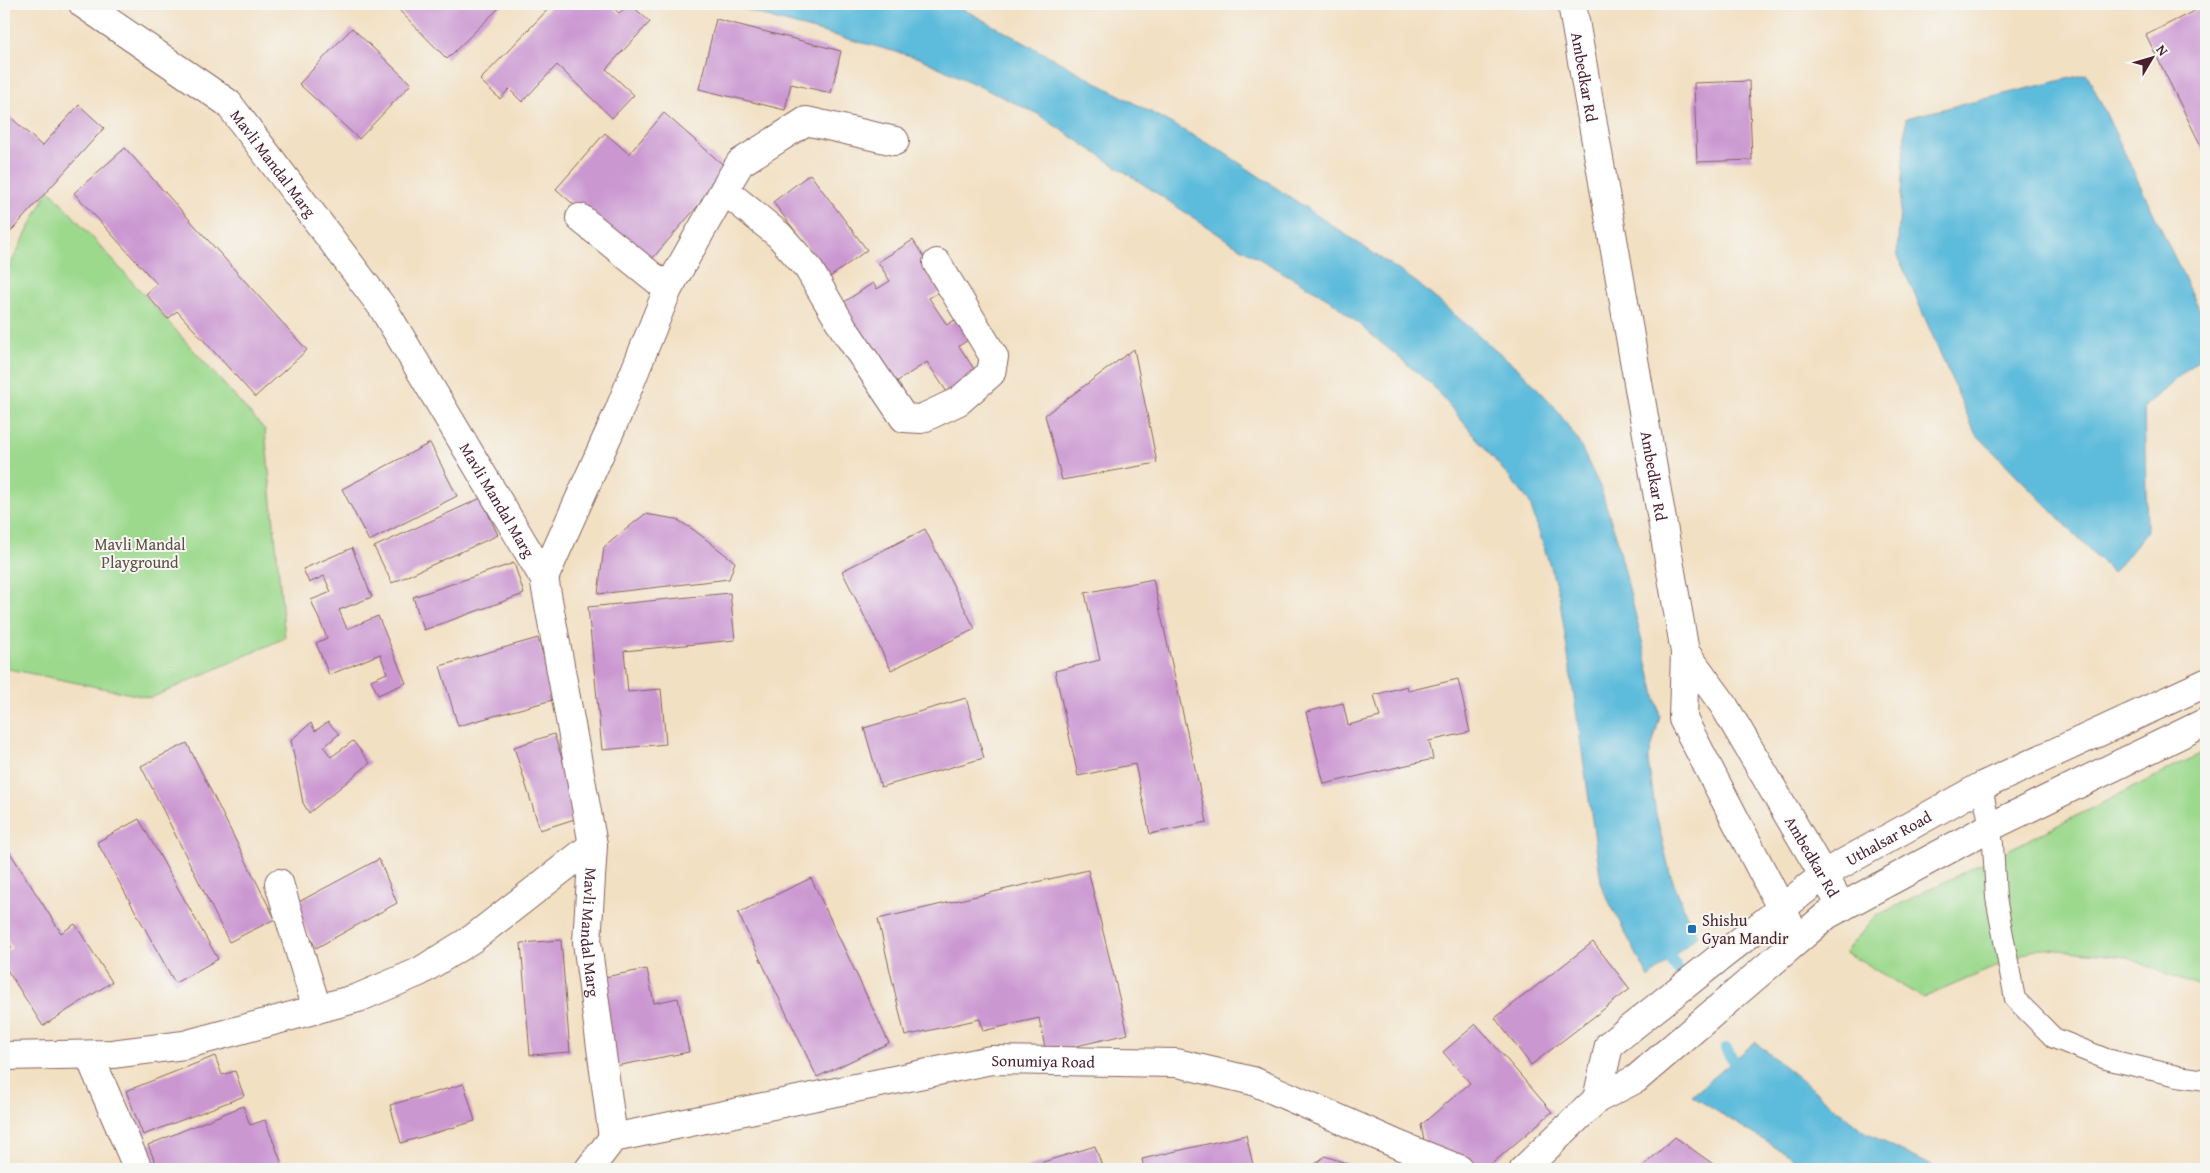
<svg xmlns="http://www.w3.org/2000/svg" width="2210" height="1173" viewBox="0 0 2210 1173" font-family="'Gentium Book Plus',serif">
<style>
.green{fill:#9cd98d;stroke:#737c5c}
.water{fill:#5dbbdb;stroke:#546d83}
.lines{fill:none;stroke-linecap:round;stroke-linejoin:round}
.stream{stroke:#5dbbdb;stroke-width:12}
.building{fill:#cb97d1}
.lane-casing{stroke:#856360;stroke-width:22}
.street-casing{stroke:#856360;stroke-width:30}
.secondary-casing{stroke:#856360;stroke-width:30}
.lane{stroke:#fff;stroke-width:20}
.street{stroke:#fff;stroke-width:28}
.secondary{stroke:#fff;stroke-width:28}
.poi-dot{fill:#1f6fb2;stroke:#f6f6f2;stroke-width:2}
.labels{text-anchor:middle;dominant-baseline:central;stroke-width:4;stroke-linejoin:round;paint-order:stroke}
.street-label{font-size:16px;fill:#4a1f2b;stroke:#f6f6f2}
.park-label{font-size:16px;fill:#5e4e44;stroke:#f6f6f2}
.poi-label{font-size:16px;fill:#4a1f2b;stroke:#f6f6f2;text-anchor:start}
</style>
<rect width="100%" height="100%" fill="#f6f6f2"/>
<filter id="ink" filterUnits="userSpaceOnUse"><feTurbulence type="fractalNoise" baseFrequency=".02" numOctaves="2"/><feDisplacementMap in="SourceGraphic" scale="10" xChannelSelector="R" yChannelSelector="G"/><feConvolveMatrix kernelMatrix="1 2 1 2 8 2 1 2 1" color-interpolation-filters="sRGB"/></filter>
<filter id="wash" filterUnits="userSpaceOnUse"><feTurbulence type="fractalNoise" baseFrequency=".0096" numOctaves="4" result="noise"/><feDisplacementMap in="SourceGraphic" scale="20" xChannelSelector="R" yChannelSelector="G"/><feGaussianBlur stdDeviation="1.12" result="paint"/><feColorMatrix in="noise" values="0 0 0 0 0 0 0 0 0 0 0 0 0 0 0 0 0 1.4 0 .05"/><feComposite in="paint" operator="in"/></filter>
<g filter="url(#wash)">
<rect width="100%" height="100%" fill="#f2e0c3"/>
<g class="green">
<path d="M 49,189 L 265,430 L 285,638 L 151,698 L 4,668 L 4,277 Z"/>
<path d="M 2206,751 L 2206,990 L 2126,957 L 2039,948 L 1923,998 L 1845,952 L 1876,916 Z"/>
</g>
<g class="water">
<path d="M 730,4 L 954,4 L 1223,152 L 1416,282 L 1522,372 L 1554,406 L 1577,439 L 1600,487 L 1617,539 L 1660,716 L 1648,761 L 1656,814 L 1670,873 L 1686,914 L 1698,935 L 1649,978 L 1602,888 L 1559,594 L 1529,501 L 1433,386 L 1329,299 L 1227,240 L 1036,113 L 919,58 L 777,20 Z"/>
<path d="M 2087,74 L 2206,323 L 2206,353 L 2144,407 L 2147,531 L 2113,573 L 1975,433 L 1897,254 L 1906,118 Z"/>
<path d="M 1755,1042 L 1866,1133 L 1938,1169 L 1811,1169 L 1692,1096 Z"/>
</g>
<g class="lines">
<g class="stream">
<path d="M 1663,946 L 1681,975"/>
<path d="M 1726,1049 L 1742,1074"/>
</g>
</g>
<g id="blocks">
<g class="building">
<path d="M 399,4 L 503,4 L 447,59 L 396,7 Z"/>
<path d="M 553,4 L 609,4 L 619,13 L 630,4 L 650,22 L 606,69 L 634,95 L 612,118 L 557,65 L 522,102 L 509,89 L 500,99 L 480,80 Z"/>
<path d="M 2206,5 L 2206,156 L 2146,35 Z"/>
<path d="M 716,19 L 841,51 L 831,93 L 791,84 L 785,110 L 699,89 Z"/>
<path d="M 352,28 L 411,84 L 359,139 L 299,84 Z"/>
<path d="M 1749,81 L 1752,160 L 1697,162 L 1694,83 Z"/>
<path d="M 79,105 L 104,128 L 4,239 L 4,111 L 42,146 Z"/>
<path d="M 664,113 L 729,170 L 645,267 L 556,189 L 605,133 L 629,154 Z"/>
<path d="M 125,148 L 307,350 L 255,397 L 177,311 L 168,319 L 146,294 L 157,284 L 74,193 Z"/>
<path d="M 810,174 L 867,250 L 830,277 L 773,202 Z"/>
<path d="M 913,240 L 944,289 L 929,298 L 947,325 L 961,316 L 974,336 L 959,346 L 980,378 L 951,398 L 927,362 L 893,384 L 841,304 L 873,283 L 877,289 L 890,281 L 878,262 Z"/>
<path d="M 1134,349 L 1157,463 L 1062,480 L 1045,415 Z"/>
<path d="M 430,443 L 457,496 L 369,541 L 342,489 Z"/>
<path d="M 481,498 L 498,535 L 392,583 L 374,547 Z"/>
<path d="M 645,514 L 676,519 L 694,530 L 735,562 L 729,579 L 598,594 L 604,547 Z"/>
<path d="M 925,529 L 975,629 L 891,670 L 842,571 Z"/>
<path d="M 352,548 L 372,597 L 339,610 L 347,629 L 378,616 L 406,683 L 378,695 L 371,680 L 387,673 L 380,654 L 329,675 L 316,643 L 327,638 L 311,600 L 331,592 L 324,576 L 309,583 L 303,569 Z"/>
<path d="M 514,563 L 524,594 L 424,630 L 413,597 Z"/>
<path d="M 1153,579 L 1207,822 L 1150,834 L 1135,764 L 1078,776 L 1055,671 L 1100,660 L 1085,593 Z"/>
<path d="M 730,593 L 735,640 L 624,651 L 628,692 L 661,689 L 666,744 L 602,750 L 588,607 Z"/>
<path d="M 538,638 L 556,699 L 458,726 L 440,666 Z"/>
<path d="M 1458,679 L 1470,732 L 1429,741 L 1433,759 L 1324,784 L 1306,712 L 1343,703 L 1348,725 L 1380,717 L 1374,695 L 1407,686 L 1408,691 Z"/>
<path d="M 966,698 L 984,758 L 881,787 L 864,728 Z"/>
<path d="M 328,722 L 339,734 L 324,747 L 331,757 L 353,741 L 370,763 L 309,813 L 303,803 L 291,740 L 311,723 L 315,731 Z"/>
<path d="M 554,734 L 581,817 L 540,830 L 514,747 Z"/>
<path d="M 187,743 L 275,919 L 229,942 L 141,766 Z"/>
<path d="M 139,819 L 218,959 L 175,983 L 97,842 Z"/>
<path d="M 4,843 L 61,933 L 75,924 L 112,982 L 43,1026 L 4,965 L 4,953 L 12,948 L 4,936 Z"/>
<path d="M 379,859 L 397,903 L 316,948 L 293,905 Z"/>
<path d="M 1088,870 L 1128,1034 L 1046,1053 L 1039,1018 L 983,1031 L 980,1019 L 905,1036 L 878,919 Z"/>
<path d="M 811,878 L 889,1043 L 817,1077 L 738,913 Z"/>
<path d="M 561,940 L 570,1052 L 530,1055 L 521,943 Z"/>
<path d="M 1593,942 L 1630,989 L 1531,1065 L 1495,1018 Z"/>
<path d="M 647,969 L 654,1003 L 678,998 L 689,1052 L 616,1066 L 599,978 Z"/>
<path d="M 1476,1024 L 1552,1112 L 1487,1168 L 1425,1146 L 1421,1125 L 1470,1083 L 1443,1052 Z"/>
<path d="M 215,1056 L 222,1075 L 235,1071 L 244,1096 L 143,1135 L 126,1091 Z"/>
<path d="M 464,1084 L 475,1121 L 401,1143 L 390,1105 Z"/>
<path d="M 243,1106 L 250,1125 L 265,1120 L 284,1169 L 158,1169 L 148,1145 Z"/>
<path d="M 1246,1135 L 1254,1169 L 1144,1169 L 1142,1159 Z"/>
<path d="M 1675,1137 L 1720,1169 L 1640,1169 Z"/>
<path d="M 1095,1146 L 1103,1169 L 1027,1169 L 1027,1167 Z"/>
<path d="M 1325,1156 L 1352,1165 L 1347,1169 L 1312,1169 L 1310,1168 Z"/>
</g>
</g>
</g>
<g filter="url(#ink)">
<use href="#blocks" fill-opacity="0" stroke="#856360" stroke-width="1"/>
<g class="lines">
<defs>
<path id="lane" d="M 1982,786 L 1993,844 L 1996,898 L 2015,999 L 2054,1038 L 2106,1059 L 2178,1076 L 2206,1080"/>
<g id="street">
<path id="s1" d="M 83,4 L 228,103 L 383,308 L 544,578 L 593,845 L 587,942 L 613,1138"/>
<path d="M 724,190 L 779,235 L 808,268 L 844,329 L 904,418 L 921,419 L 959,401 L 991,373 L 994,357 L 937,263"/>
<path d="M 580,218 L 668,289"/>
<path d="M 544,578 L 618,413 L 668,289 L 724,190 L 740,163 L 806,121 L 895,141"/>
<path d="M 279,883 L 317,1009"/>
<path d="M 89,1055 L 138,1169"/>
<path d="M 4,1056 L 112,1054 L 184,1045 L 358,998 L 419,972 L 472,939 L 593,845"/>
<path id="s2" d="M 613,1138 L 991,1060 L 1177,1063 L 1253,1081 L 1401,1146 L 1459,1169"/>
<path d="M 589,1169 L 613,1138"/>
</g>
<g id="secondary">
<path id="s3" d="M 1572,4 L 1685,652 L 1723,704 L 1842,907"/>
<path d="M 1685,652 L 1683,719 L 1790,925"/>
<path d="M 1597,1099 L 1636,1079 L 1827,915 L 1990,827 L 2206,722"/>
<path id="s4" d="M 1524,1169 L 1597,1099 L 1609,1045 L 1829,871 L 1982,786 L 2206,683"/>
</g>
</defs>
<use href="#lane" class="lane-casing"/>
<use href="#street" class="street-casing"/>
<use href="#secondary" class="secondary-casing"/>
<use href="#lane" class="lane"/>
<use href="#street" class="street"/>
<use href="#secondary" class="secondary"/>
</g>
</g>
<rect class="poi-dot" x="1687" y="924" width="10" height="10" rx="2.5"/>
<g class="labels">
<g class="street-label">
<text stroke="none"><textPath href="#s3" startOffset="74">Ambedkar Rd</textPath></text>
<text stroke="none"><textPath href="#s1" startOffset="251">Mavli Mandal Marg</textPath></text>
<text stroke="none"><textPath href="#s3" startOffset="479">Ambedkar Rd</textPath></text>
<text stroke="none"><textPath href="#s1" startOffset="656">Mavli Mandal Marg</textPath></text>
<text stroke="none"><textPath href="#s4" startOffset="505">Uthalsar Road</textPath></text>
<text stroke="none"><textPath href="#s3" startOffset="899">Ambedkar Rd</textPath></text>
<text stroke="none"><textPath href="#s1" startOffset="1106">Mavli Mandal Marg</textPath></text>
<text stroke="none"><textPath href="#s2" startOffset="438">Sonumiya Road</textPath></text>
</g>
<g class="park-label">
<text x="140" y="544">Mavli Mandal<tspan x="140" dy="18">Playground</tspan></text>
</g>
<g class="poi-label">
<text x="1702" y="920">Shishu<tspan x="1702" dy="18">Gyan Mandir</tspan></text>
</g>
</g>
<rect width="2210" height="1173" fill="none" stroke="#f6f6f2" stroke-width="20"/>
<g transform="translate(2152 58) rotate(52)" stroke="#f6f6f2" stroke-width="4" paint-order="stroke">
<path d="M0-4L9 19L0 12L-9 19Z" fill="#4a1f2b"/>
<text y="-8" font-size="14" font-weight="bold" text-anchor="middle" fill="#4a1f2b">N</text>
</g>
</svg>
